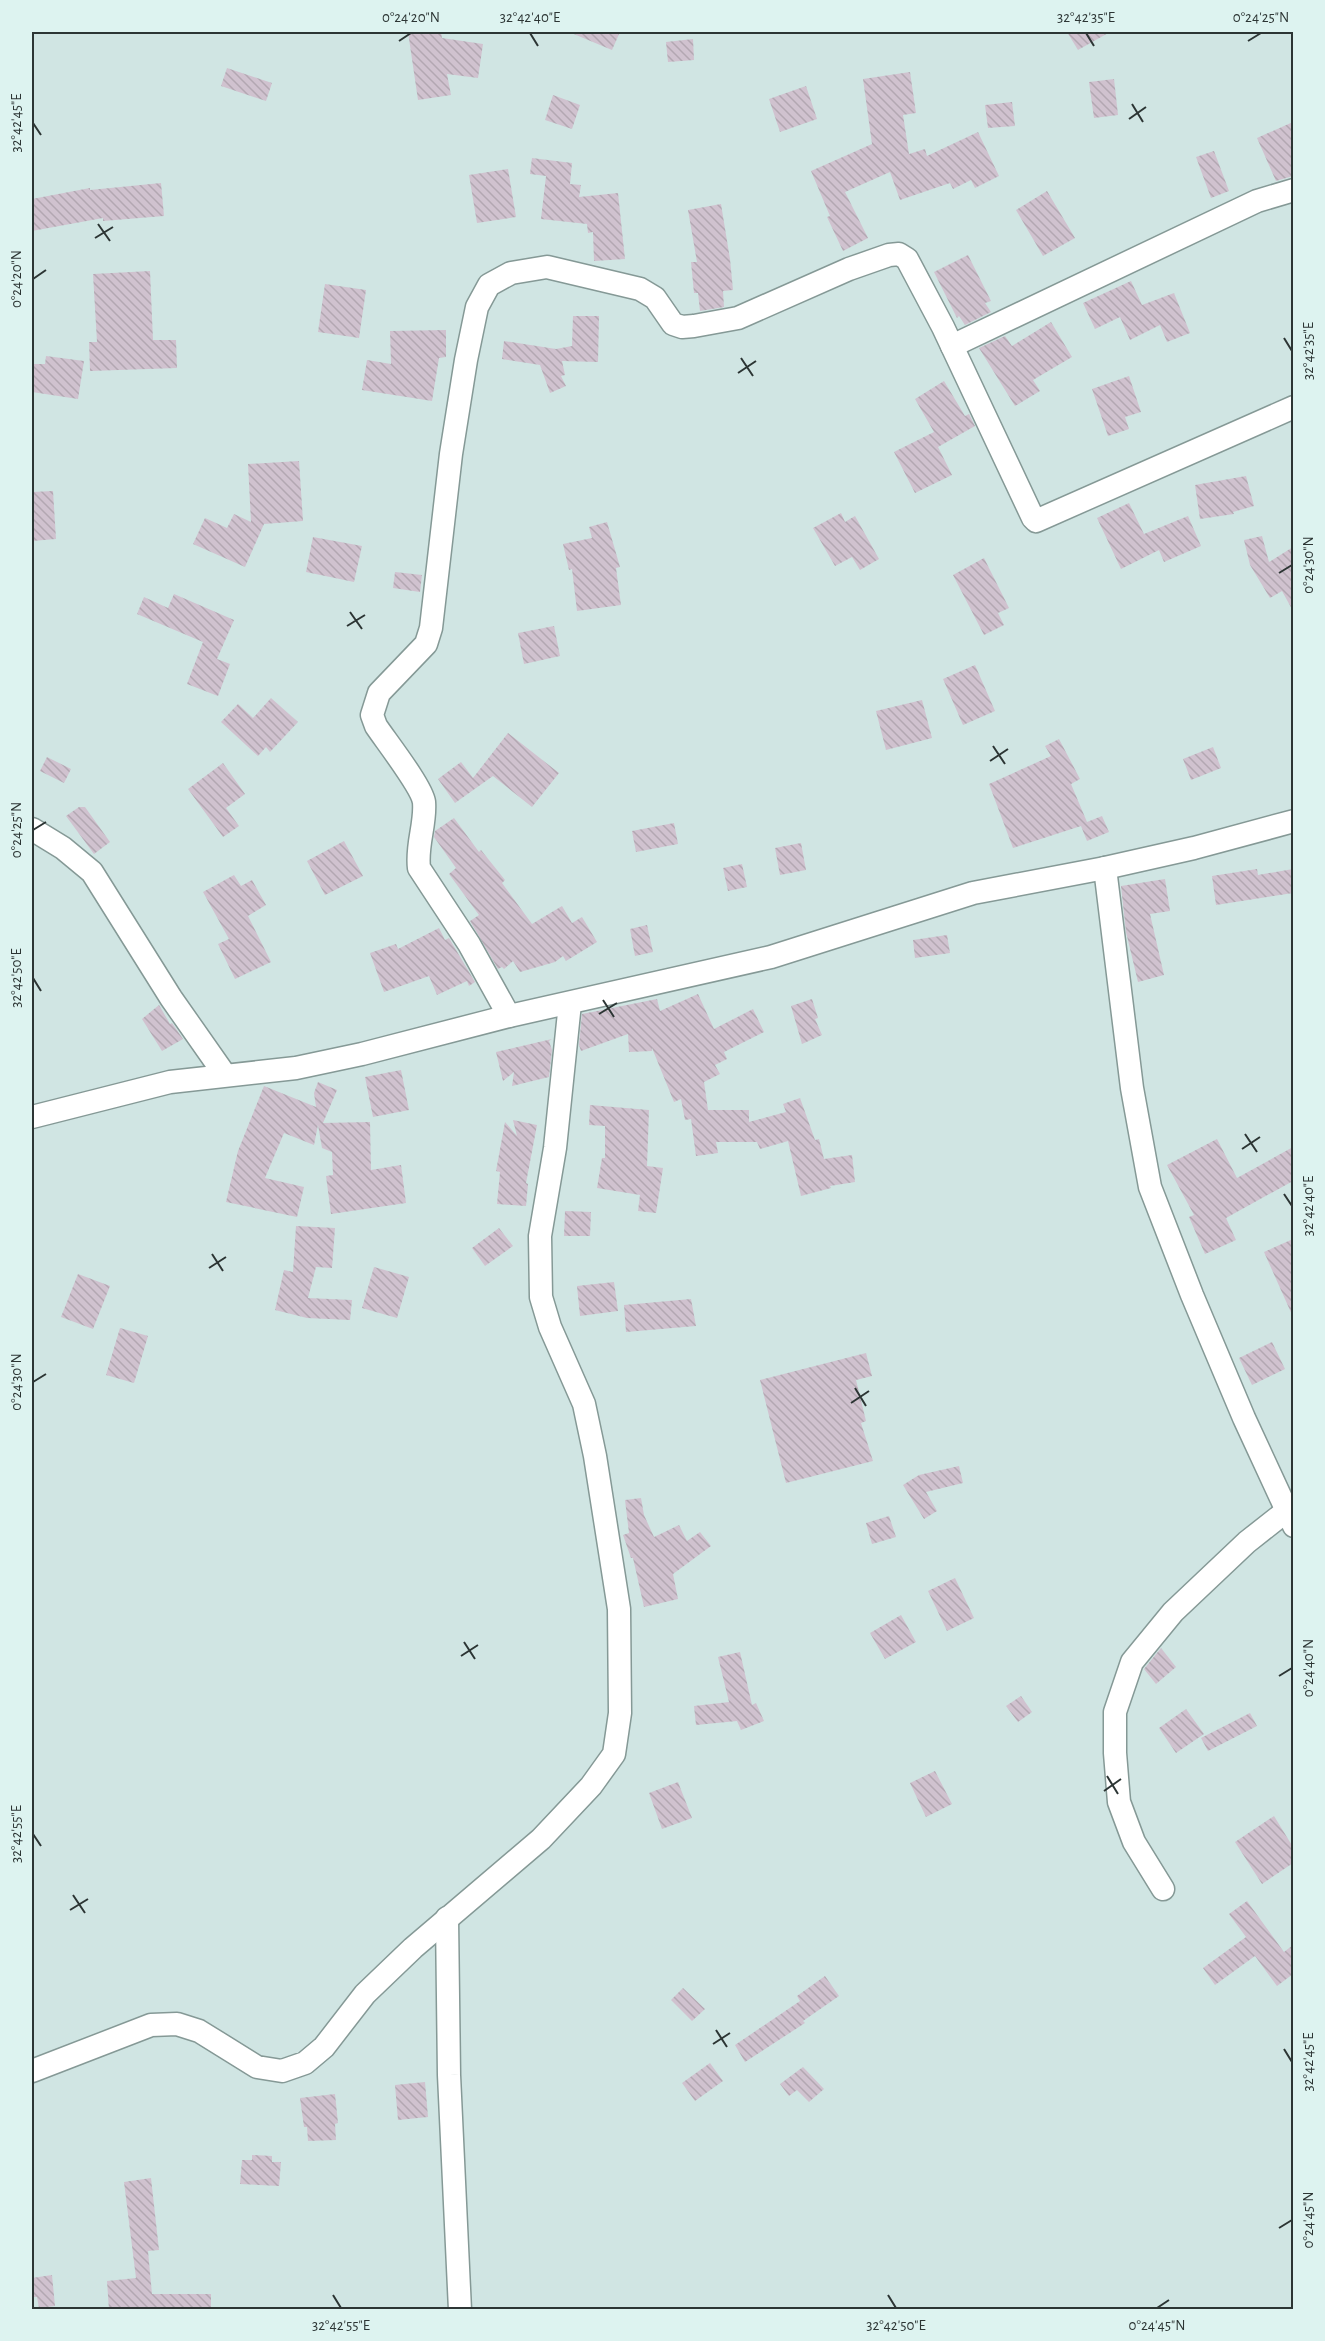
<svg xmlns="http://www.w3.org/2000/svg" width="1325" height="2341" viewBox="0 0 1325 2341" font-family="'Alegreya Sans',sans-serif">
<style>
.building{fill:url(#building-back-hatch)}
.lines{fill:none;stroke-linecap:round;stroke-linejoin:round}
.street-casing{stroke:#859996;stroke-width:25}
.street{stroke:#fff;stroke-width:22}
.ticks{fill:none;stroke:#2c3534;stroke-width:2}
.neatline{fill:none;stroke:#2c3534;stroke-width:2}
.ticks-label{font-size:15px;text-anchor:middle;fill:#2c3534}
</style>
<defs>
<pattern id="building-back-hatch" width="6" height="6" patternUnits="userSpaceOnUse" patternTransform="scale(1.5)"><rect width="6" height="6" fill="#d0c2cf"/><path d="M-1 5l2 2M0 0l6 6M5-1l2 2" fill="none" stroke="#b3a7b2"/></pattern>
</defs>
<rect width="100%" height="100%" fill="#d0e5e3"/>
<g class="building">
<path d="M 408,32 L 441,32 L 442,38 L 483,44 L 478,78 L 447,74 L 451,95 L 418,100 Z"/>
<path d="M 569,32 L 620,32 L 612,50 Z"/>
<path d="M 1067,32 L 1110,32 L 1078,50 Z"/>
<path d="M 693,39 L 694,60 L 668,62 L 666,42 Z"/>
<path d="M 227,68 L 272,83 L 266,101 L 221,86 Z"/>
<path d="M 910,72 L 916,113 L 903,115 L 909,154 L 925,149 L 927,156 L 978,132 L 999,176 L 975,188 L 971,180 L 953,189 L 950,183 L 900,200 L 890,172 L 845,192 L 868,238 L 843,251 L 827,217 L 830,216 L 811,171 L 872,144 L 863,79 Z"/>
<path d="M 1114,79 L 1118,115 L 1094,118 L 1089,82 Z"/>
<path d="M 806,86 L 817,119 L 780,132 L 769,99 Z"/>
<path d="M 553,95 L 580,105 L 572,129 L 545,120 Z"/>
<path d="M 1012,102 L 1015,126 L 988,128 L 985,105 Z"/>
<path d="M 1293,122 L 1293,176 L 1276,181 L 1257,138 Z"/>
<path d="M 1214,151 L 1229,191 L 1211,198 L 1196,157 Z"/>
<path d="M 532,158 L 572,163 L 570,184 L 581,185 L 579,197 L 618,193 L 625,259 L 594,261 L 593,232 L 588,233 L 587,224 L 541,219 L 546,176 L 530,174 Z"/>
<path d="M 508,169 L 516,217 L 477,223 L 469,175 Z"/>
<path d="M 161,183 L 164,216 L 103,221 L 103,218 L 32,231 L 32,199 L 90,188 L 90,190 Z"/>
<path d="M 1047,191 L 1075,238 L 1043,256 L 1016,210 Z"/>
<path d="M 721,204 L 730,259 L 733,290 L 723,291 L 724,307 L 700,311 L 698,293 L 694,293 L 691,262 L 697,262 L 688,210 Z"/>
<path d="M 968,255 L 991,301 L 985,303 L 991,312 L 965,325 L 959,316 L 957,318 L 934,272 Z"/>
<path d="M 150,271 L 153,340 L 176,340 L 177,368 L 90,371 L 89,342 L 97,342 L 93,274 Z"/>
<path d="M 1131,281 L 1142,305 L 1174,293 L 1190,333 L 1167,342 L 1160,325 L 1130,340 L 1120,317 L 1095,329 L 1083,303 Z"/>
<path d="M 325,284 L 366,290 L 359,338 L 318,332 Z"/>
<path d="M 573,316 L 599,316 L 598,362 L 562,361 L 565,375 L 561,376 L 566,386 L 550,393 L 540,365 L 502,359 L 504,341 L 556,349 L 572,346 Z"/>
<path d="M 1051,322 L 1072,357 L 1033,380 L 1040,391 L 1015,406 L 979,348 L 1005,336 L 1012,346 Z"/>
<path d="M 446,330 L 446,357 L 439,358 L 432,401 L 362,390 L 367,360 L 391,364 L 390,331 Z"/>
<path d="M 46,356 L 84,361 L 78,399 L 32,392 L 32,364 L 45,364 Z"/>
<path d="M 1129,376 L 1141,412 L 1125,417 L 1129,429 L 1108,436 L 1092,389 Z"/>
<path d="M 944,381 L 965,416 L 969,414 L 975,426 L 938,447 L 952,475 L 915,493 L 894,452 L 934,432 L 915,399 Z"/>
<path d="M 299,461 L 303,521 L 264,524 L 245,567 L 193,544 L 205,518 L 227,528 L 234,514 L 251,522 L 248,464 Z"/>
<path d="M 1246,476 L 1254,506 L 1233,512 L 1234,514 L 1200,519 L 1195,485 Z"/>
<path d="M 53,491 L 56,539 L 32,541 L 32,492 Z"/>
<path d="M 1129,503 L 1144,534 L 1188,516 L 1201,546 L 1164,562 L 1159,550 L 1121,569 L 1097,518 Z"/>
<path d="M 841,513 L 845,522 L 855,516 L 879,559 L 860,570 L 852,557 L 835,566 L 813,528 Z"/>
<path d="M 607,522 L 620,567 L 616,568 L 621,605 L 577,611 L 572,569 L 569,570 L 563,544 L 592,538 L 589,527 Z"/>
<path d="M 1262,536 L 1269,562 L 1293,547 L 1293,611 L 1282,591 L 1270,598 L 1250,565 L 1244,540 Z"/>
<path d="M 313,537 L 362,546 L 354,582 L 306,572 Z"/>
<path d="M 984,558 L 1009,608 L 998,613 L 1004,625 L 984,635 L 953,575 Z"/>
<path d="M 395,572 L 422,575 L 420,592 L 393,588 Z"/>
<path d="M 174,594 L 234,620 L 217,659 L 230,664 L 218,696 L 187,684 L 203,642 L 137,614 L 144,597 L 168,608 Z"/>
<path d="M 554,626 L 560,656 L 524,664 L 518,633 Z"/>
<path d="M 975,665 L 995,711 L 963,725 L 943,679 Z"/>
<path d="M 271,698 L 298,722 L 270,752 L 266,747 L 258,756 L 221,722 L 238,704 L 253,718 Z"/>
<path d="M 922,700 L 932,738 L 886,750 L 876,711 Z"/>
<path d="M 508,733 L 559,773 L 532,807 L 493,776 L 455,803 L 438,779 L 461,762 L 473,778 Z"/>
<path d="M 1059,739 L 1080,779 L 1071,784 L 1087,822 L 1102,816 L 1109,832 L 1087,841 L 1081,826 L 1013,848 L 989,784 L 1051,756 L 1045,746 Z"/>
<path d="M 1213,747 L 1221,768 L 1191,780 L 1183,759 Z"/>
<path d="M 47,757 L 71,769 L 64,783 L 40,771 Z"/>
<path d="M 223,763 L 245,794 L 226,808 L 239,826 L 223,837 L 188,789 Z"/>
<path d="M 79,807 L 85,807 L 110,842 L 94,854 L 66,816 Z"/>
<path d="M 454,818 L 479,852 L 481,850 L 505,880 L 502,883 L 532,924 L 562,906 L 572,923 L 582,917 L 597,942 L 566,961 L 563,956 L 555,962 L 520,972 L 513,961 L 504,969 L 502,967 L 498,969 L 470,921 L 479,915 L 449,874 L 456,868 L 434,837 L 435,831 Z"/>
<path d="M 674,823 L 678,844 L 636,852 L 632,831 Z"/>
<path d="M 344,841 L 363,876 L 325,895 L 307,861 Z"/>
<path d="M 801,843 L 806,870 L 780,875 L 775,848 Z"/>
<path d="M 742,864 L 747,887 L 728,891 L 723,868 Z"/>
<path d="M 1257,869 L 1258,875 L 1293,869 L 1293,893 L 1216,905 L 1212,876 Z"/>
<path d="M 234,875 L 241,886 L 252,880 L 266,905 L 248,916 L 271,962 L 235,979 L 218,944 L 229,939 L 203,892 Z"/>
<path d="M 1165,879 L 1170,911 L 1150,914 L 1164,975 L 1138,982 L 1126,932 L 1121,886 Z"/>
<path d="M 647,925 L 653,952 L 635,956 L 630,929 Z"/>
<path d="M 439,928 L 445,940 L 449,938 L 475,982 L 469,986 L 467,981 L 437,995 L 429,976 L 384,992 L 370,953 L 396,944 L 398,949 Z"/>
<path d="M 947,935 L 950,953 L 915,958 L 913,940 Z"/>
<path d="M 698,994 L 714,1029 L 753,1009 L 764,1032 L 724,1052 L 727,1059 L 715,1065 L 720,1074 L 704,1082 L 708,1110 L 749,1110 L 749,1122 L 786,1112 L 783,1104 L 800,1098 L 815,1140 L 819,1139 L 824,1159 L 852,1155 L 855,1182 L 830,1186 L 831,1188 L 801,1196 L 788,1141 L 760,1149 L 757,1142 L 716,1142 L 718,1153 L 696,1156 L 691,1119 L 685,1120 L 681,1099 L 674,1102 L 652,1048 L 652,1051 L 629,1052 L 628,1034 L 581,1051 L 579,1045 L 582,1014 L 657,999 L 660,1011 Z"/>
<path d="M 812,999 L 818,1018 L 815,1019 L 822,1035 L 802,1044 L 791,1006 Z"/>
<path d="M 159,1005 L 170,1024 L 172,1023 L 183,1039 L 162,1051 L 142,1019 Z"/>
<path d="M 552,1039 L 549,1041 L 552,1050 L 549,1077 L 512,1086 L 514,1072 L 503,1081 L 496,1052 Z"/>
<path d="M 401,1070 L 409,1110 L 373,1117 L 365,1077 Z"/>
<path d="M 318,1082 L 337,1090 L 323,1123 L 370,1122 L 371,1170 L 401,1165 L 406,1203 L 331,1214 L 326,1176 L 333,1175 L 332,1152 L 322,1148 L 318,1125 L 314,1145 L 284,1133 L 265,1178 L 304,1187 L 297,1217 L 226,1202 L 238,1151 L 264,1086 L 316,1107 L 314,1093 Z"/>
<path d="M 590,1105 L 649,1110 L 647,1166 L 663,1168 L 656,1213 L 638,1211 L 640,1195 L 597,1188 L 602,1158 L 605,1158 L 605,1126 L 589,1125 Z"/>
<path d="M 513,1120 L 537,1125 L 526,1183 L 528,1184 L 526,1206 L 497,1204 L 500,1172 L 496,1171 L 505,1122 L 517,1136 Z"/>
<path d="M 1217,1139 L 1237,1178 L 1293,1147 L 1293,1181 L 1226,1218 L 1236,1240 L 1205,1254 L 1189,1217 L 1194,1215 L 1167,1165 Z"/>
<path d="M 565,1211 L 591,1212 L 590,1236 L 564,1236 Z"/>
<path d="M 296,1226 L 335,1228 L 332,1268 L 316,1267 L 308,1298 L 352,1300 L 350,1320 L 307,1318 L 275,1310 L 284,1270 L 293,1272 Z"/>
<path d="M 499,1228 L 513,1246 L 485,1266 L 472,1248 Z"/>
<path d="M 1293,1239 L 1293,1317 L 1264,1252 Z"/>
<path d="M 374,1267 L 409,1277 L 397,1318 L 362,1308 Z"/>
<path d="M 78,1274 L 110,1286 L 93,1329 L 61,1317 Z"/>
<path d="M 614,1282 L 618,1311 L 580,1316 L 577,1286 Z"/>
<path d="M 691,1299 L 696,1326 L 626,1332 L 624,1305 Z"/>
<path d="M 120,1328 L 148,1336 L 134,1383 L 106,1375 Z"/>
<path d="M 1272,1342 L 1285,1369 L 1252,1385 L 1239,1358 Z"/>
<path d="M 866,1353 L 872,1376 L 856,1380 L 866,1421 L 861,1423 L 873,1461 L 786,1483 L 760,1380 Z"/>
<path d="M 959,1466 L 963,1483 L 926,1492 L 937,1511 L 924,1519 L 903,1485 L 919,1475 Z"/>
<path d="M 641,1498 L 644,1515 L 654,1537 L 679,1525 L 687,1541 L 700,1532 L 711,1546 L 673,1574 L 678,1599 L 644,1607 L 633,1558 L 631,1558 L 623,1535 L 629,1533 L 625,1500 Z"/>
<path d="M 889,1516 L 896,1537 L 872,1544 L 866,1523 Z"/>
<path d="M 955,1578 L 974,1618 L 947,1631 L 928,1591 Z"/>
<path d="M 901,1615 L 916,1642 L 885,1659 L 870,1633 Z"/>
<path d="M 1161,1648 L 1176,1667 L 1156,1684 L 1144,1669 Z"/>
<path d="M 740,1652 L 752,1705 L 756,1703 L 764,1721 L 741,1730 L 737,1721 L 696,1725 L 694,1706 L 729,1702 L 718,1657 Z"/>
<path d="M 1021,1696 L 1032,1712 L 1018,1722 L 1006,1706 Z"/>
<path d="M 1186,1709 L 1204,1734 L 1176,1753 L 1159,1728 Z"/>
<path d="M 1250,1713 L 1257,1726 L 1208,1751 L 1201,1738 Z"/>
<path d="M 935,1771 L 952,1804 L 926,1817 L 910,1783 Z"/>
<path d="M 678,1782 L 692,1818 L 662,1829 L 649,1793 Z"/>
<path d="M 1274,1816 L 1293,1847 L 1293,1863 L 1262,1884 L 1235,1842 Z"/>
<path d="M 1247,1901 L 1284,1952 L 1293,1945 L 1293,1974 L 1277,1986 L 1255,1956 L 1215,1985 L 1203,1968 L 1246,1937 L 1229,1914 Z"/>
<path d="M 825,1976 L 839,1996 L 803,2021 L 805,2023 L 745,2062 L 735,2045 L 800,2001 L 797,1996 Z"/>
<path d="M 683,1988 L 705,2009 L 692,2021 L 671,2000 Z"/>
<path d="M 710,2063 L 723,2081 L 695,2101 L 682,2083 Z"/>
<path d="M 803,2067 L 824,2089 L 809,2102 L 797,2090 L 789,2096 L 780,2084 Z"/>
<path d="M 425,2082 L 428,2117 L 398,2120 L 395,2085 Z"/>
<path d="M 335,2094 L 338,2123 L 335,2124 L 336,2140 L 308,2141 L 307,2127 L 304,2127 L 300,2098 Z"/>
<path d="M 252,2155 L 272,2156 L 272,2162 L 281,2162 L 279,2186 L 240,2184 L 242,2160 L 252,2160 Z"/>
<path d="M 151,2178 L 159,2250 L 148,2251 L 152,2294 L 211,2294 L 211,2310 L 109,2310 L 107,2281 L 136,2278 L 124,2182 Z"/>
<path d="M 52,2275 L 55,2306 L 39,2308 L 37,2297 L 32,2297 L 32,2278 Z"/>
</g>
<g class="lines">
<defs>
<g id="street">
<path d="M 952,346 L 1257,201 L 1294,190"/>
<path d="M 32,829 L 63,848 L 92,872 L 171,998 L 225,1075"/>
<path d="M 1105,868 L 1132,1088 L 1150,1187 L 1192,1295 L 1244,1418 L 1294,1526"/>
<path d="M 509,1016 L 469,944 L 419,868 C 416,845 426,824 424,802 C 422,787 386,741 376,726 L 372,715 L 379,693 L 426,644 L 431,628 L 451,454 L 466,360 L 477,307 L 489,285 L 511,273 L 547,267 L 640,289 L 655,298 L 673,324 L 682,327 L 694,326 L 738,318 L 849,269 L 889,255 L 899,254 L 907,259 L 943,327 L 1033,518 L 1036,521 L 1294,407"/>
<path d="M 32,1117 L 170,1082 L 296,1068 L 362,1054 L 509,1016 L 771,957 L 973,893 L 1105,868 L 1194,848 L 1294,821"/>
<path d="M 1163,1889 L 1134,1842 L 1119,1802 L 1115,1753 L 1115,1712 L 1132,1662 L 1173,1612 L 1247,1542 L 1294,1505"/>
<path d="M 447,1918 L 449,2075 L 460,2310"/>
<path d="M 32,2071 L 151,2025 L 177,2024 L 199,2031 L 257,2067 L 282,2071 L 305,2063 L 324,2047 L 365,1994 L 413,1948 L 541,1839 L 591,1786 L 614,1754 L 620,1713 L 619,1609 L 595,1456 L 584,1404 L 550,1327 L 541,1297 L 540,1236 L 555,1148 L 570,1003"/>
</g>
</defs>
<use href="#street" class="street-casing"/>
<use href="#street" class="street"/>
</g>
<path class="ticks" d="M 530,33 L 538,46M 1086,33 L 1094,46M 399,41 L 411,33M 1248,41 L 1261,33M 1132,104 L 1143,122M 1129,119 L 1146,107M 33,123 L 41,135M 98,224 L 110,241M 95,238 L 113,227M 33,279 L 46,270M 1284,338 L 1292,351M 741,358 L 753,376M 738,373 L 756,361M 1279,573 L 1292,565M 350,612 L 362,629M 347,626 L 365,615M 993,746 L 1005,764M 990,761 L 1008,749M 33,830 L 46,822M 33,978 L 41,991M 603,1000 L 614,1017M 599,1014 L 617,1003M 1245,1134 L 1257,1152M 1242,1149 L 1260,1137M 1284,1194 L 1292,1206M 212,1254 L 223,1271M 209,1268 L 226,1257M 33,1382 L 46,1374M 855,1388 L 866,1406M 851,1403 L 869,1391M 464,1642 L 475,1659M 461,1656 L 478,1645M 1279,1676 L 1292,1668M 1107,1776 L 1118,1794M 1104,1791 L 1121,1779M 33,1834 L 41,1846M 73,1895 L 85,1913M 70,1910 L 88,1899M 716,2030 L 727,2047M 713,2044 L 730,2033M 1284,2049 L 1292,2062M 1279,2228 L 1292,2220M 333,2295 L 341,2308M 888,2295 L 896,2308M 1157,2308 L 1169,2300"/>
<rect width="1325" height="2341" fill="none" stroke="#ddf3f0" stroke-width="66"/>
<rect x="33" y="33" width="1259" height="2275" class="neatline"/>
<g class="ticks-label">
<text x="411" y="22">0°24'20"N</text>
<text x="530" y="22">32°42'40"E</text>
<text x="1086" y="22">32°42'35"E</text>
<text x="1261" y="22">0°24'25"N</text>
<text transform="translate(16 123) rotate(-90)" y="5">32°42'45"E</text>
<text transform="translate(16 279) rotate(-90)" y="5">0°24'20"N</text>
<text transform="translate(1308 351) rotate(-90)" y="5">32°42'35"E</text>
<text transform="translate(1308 565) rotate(-90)" y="5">0°24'30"N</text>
<text transform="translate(16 830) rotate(-90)" y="5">0°24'25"N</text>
<text transform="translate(16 978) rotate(-90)" y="5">32°42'50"E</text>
<text transform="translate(1308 1206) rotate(-90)" y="5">32°42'40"E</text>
<text transform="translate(16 1382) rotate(-90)" y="5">0°24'30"N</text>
<text transform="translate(1308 1668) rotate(-90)" y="5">0°24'40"N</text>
<text transform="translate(16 1834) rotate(-90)" y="5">32°42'55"E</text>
<text transform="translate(1308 2062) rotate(-90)" y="5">32°42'45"E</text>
<text transform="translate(1308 2220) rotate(-90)" y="5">0°24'45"N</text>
<text x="341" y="2330">32°42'55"E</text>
<text x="896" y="2330">32°42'50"E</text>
<text x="1157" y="2330">0°24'45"N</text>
</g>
</svg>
